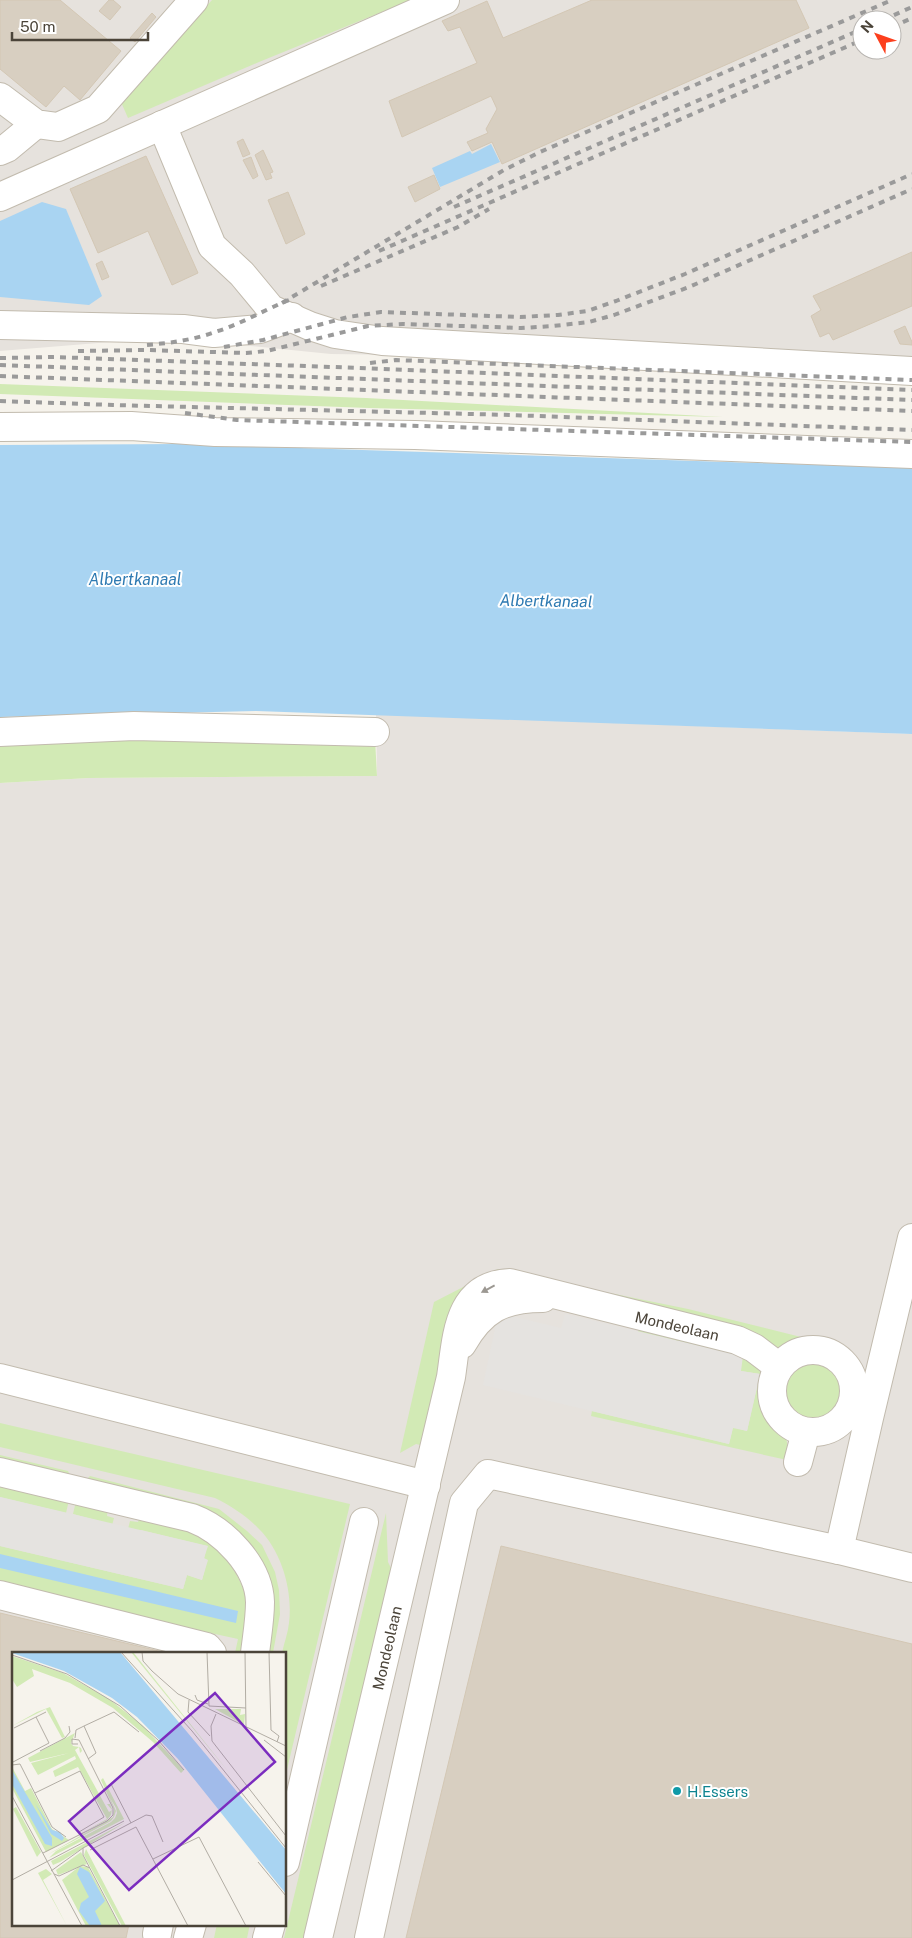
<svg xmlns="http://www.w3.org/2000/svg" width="912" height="1938" viewBox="0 0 912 1938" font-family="'Public Sans',sans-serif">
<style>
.industrial{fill:#e6e2dd;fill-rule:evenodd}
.green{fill:#d2eab5}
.parking{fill:#e5e3e0}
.water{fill:#a9d4f2}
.building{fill:#d8cfc1;stroke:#d3c7b4}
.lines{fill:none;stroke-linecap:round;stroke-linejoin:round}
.minor-casing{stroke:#c2bbae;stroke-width:30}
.minor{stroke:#fff;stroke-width:28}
.rail{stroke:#9a9a9a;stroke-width:4;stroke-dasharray:6 6;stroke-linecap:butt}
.oneway{fill:#9c9892}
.culture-dot{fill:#0f9aa8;stroke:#fff;stroke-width:2}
.labels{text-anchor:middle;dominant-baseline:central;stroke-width:4;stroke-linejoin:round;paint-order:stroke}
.street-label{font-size:15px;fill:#4b4439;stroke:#fff}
.culture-label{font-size:15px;fill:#0d838f;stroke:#fff;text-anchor:start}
.water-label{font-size:16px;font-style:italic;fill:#2e7ab2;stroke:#fff}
.inset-road{fill:none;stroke:#b2ada4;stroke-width:1}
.view{fill:#7b2cbf;fill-opacity:0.15;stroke:#7b2cbf;stroke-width:2.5}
.inset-edge{fill:none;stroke:#4b4439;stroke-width:2.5}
</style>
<rect width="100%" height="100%" fill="#f6f3ec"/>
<g class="industrial">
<path d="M 0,0 L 912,0 L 912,375 L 536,357 L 331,354 L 220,343 L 147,339 L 0,351 ZM 862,20 L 892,20 L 892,50 L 862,50 Z"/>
<path d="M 376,714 L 912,734 L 912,1938 L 0,1938 L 0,783 L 89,778 L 377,776 ZM 14,1653 L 285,1653 L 285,1924 L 14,1924 Z"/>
</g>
<g class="green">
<path d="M 212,0 L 411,0 L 259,62 L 128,118 L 121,102 Z"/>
<path d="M 0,384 L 366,398 L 723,417 L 369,408 L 0,394 Z"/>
<path d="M 0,738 L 375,738 L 377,776 L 89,778 L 0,783 Z"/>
<path d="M 498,1269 L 507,1271 L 424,1446 L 416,1444 L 400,1453 L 434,1302 Z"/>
<path d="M 605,1292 L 688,1309 L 817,1341 L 781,1348 L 604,1299 Z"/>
<path d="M 639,1327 L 737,1350 L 758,1367 L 764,1377 L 767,1405 L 774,1423 L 786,1437 L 789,1454 L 787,1460 L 591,1416 L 592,1411 L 729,1444 L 733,1427 L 747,1431 L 760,1374 L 741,1371 L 638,1332 Z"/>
<circle cx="814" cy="1392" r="28"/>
<path d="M 0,1423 L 350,1504 L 285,1778 L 285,1653 L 282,1653 C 284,1643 288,1633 289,1623 C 293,1591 282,1552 259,1529 C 247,1516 231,1506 215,1498 L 0,1447 Z"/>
<path d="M 0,1455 L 68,1471 L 73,1481 L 0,1464 Z"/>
<path d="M 90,1476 L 219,1509 L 247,1531 L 262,1545 L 275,1572 L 279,1590 L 280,1614 L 273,1653 L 264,1653 L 267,1578 L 258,1555 L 244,1538 L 231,1526 L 82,1484 Z"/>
<path d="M 0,1483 L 69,1500 L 66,1513 L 0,1497 Z"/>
<path d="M 76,1501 L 108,1509 L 107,1516 L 114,1518 L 109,1537 L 99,1521 L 73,1514 Z"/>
<path d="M 386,1513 L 388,1562 L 394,1574 L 308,1938 L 284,1938 Z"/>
<path d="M 140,1516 C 156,1521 186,1527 199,1534 C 223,1547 247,1584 248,1610 C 249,1624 245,1639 244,1653 L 235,1653 L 238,1639 L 0,1587 L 0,1546 L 183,1589 L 187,1575 L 202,1580 L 207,1560 L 204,1559 L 207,1546 L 141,1530 L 125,1541 L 130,1521 L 138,1522 Z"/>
<path d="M 217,1924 L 250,1924 L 247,1938 L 214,1938 Z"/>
</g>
<g class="parking">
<path d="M 132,147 L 138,158 L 71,188 L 66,176 Z"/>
<path d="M 565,1314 L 743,1356 L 741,1371 L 760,1374 L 747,1431 L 733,1428 L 729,1444 L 483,1385 L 496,1324 L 503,1317 L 511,1316 L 561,1328 Z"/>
<path d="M 0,1497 L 208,1546 L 204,1558 L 208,1560 L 202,1580 L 187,1575 L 183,1589 L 0,1546 Z"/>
</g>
<g class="water">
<path d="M 491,144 L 500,162 L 440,187 L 432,168 L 470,151 L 472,154 Z"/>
<path d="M 42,202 L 66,209 L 102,296 L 89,305 L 0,297 L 0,221 Z"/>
<path d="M 180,444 L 912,468 L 912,734 L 256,711 L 0,717 L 0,445 Z"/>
<path d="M 0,1554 L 238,1611 L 236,1623 L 0,1568 Z"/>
</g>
<g class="building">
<path d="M 0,0 L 60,0 L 121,51 L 80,100 L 64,86 L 46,107 L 0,69 Z"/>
<path d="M 109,0 L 113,0 L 121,7 L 110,20 L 99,11 Z"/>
<path d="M 592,0 L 796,0 L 809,28 L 502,164 L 492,142 L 472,151 L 467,142 L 488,133 L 486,129 L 497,109 L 491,96 L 402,137 L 389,101 L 477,63 L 460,27 L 448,31 L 442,21 L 487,1 L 503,38 Z"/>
<path d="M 152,13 L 156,17 L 135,42 L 130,38 Z"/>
<path d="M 243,139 L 250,154 L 243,157 L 237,142 Z"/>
<path d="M 263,150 L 273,172 L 270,173 L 272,178 L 266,180 L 255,155 Z"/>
<path d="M 146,156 L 198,273 L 172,285 L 148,231 L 98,253 L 70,189 Z"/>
<path d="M 251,157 L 258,176 L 253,179 L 243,160 Z"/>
<path d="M 434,175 L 440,189 L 415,202 L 408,187 Z"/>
<path d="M 288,192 L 305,234 L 286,244 L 268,200 Z"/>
<path d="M 912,252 L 912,306 L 833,340 L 829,333 L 820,337 L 811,316 L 821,310 L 813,296 Z"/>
<path d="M 102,261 L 109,277 L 102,280 L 96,264 Z"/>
<path d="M 905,326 L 912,342 L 912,345 L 900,344 L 894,331 Z"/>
<path d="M 501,1546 L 912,1644 L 912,1938 L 406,1938 Z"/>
<path d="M 0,1613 L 167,1653 L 14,1653 L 14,1924 L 129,1924 L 126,1938 L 0,1938 Z"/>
</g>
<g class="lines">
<defs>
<g id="minor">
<path d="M 0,97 L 36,124 L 58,127 L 98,109 L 194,0"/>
<path d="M 162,125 L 212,246 L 242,274 L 271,309 L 310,326 L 335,334 L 382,341 L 912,371"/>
<path d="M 0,151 L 7,148 L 36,124"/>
<path d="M 0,197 L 445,0"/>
<path d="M 0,325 L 183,329 L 214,333 L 260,329 L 292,317"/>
<path d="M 0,427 L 131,426 L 215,432 L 415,435 L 912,454"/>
<path d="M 0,732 L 134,726 L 375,732"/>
<path d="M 462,1344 C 482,1309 503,1298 543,1298"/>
<circle cx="813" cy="1391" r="41"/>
<path d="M 0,1378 L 426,1485"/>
<path d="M 798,1462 L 806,1432"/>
<path d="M 0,1472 L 192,1518 C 224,1530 259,1566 260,1602 C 260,1619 257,1636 255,1653"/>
<path d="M 839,1550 L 869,1418 L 912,1238"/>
<path d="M 0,1595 L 207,1647 L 212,1653"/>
<path d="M 285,1862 L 364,1522"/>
<path d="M 157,1934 L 159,1924"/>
<path d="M 188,1938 L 192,1924"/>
<path d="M 267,1938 L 271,1924"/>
<path d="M 318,1938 L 451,1377 C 457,1337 457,1285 510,1283 L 737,1340 L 754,1348 L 779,1367"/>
<path d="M 369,1938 L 464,1503 L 488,1474 L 839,1550 L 912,1568"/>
</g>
</defs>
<use href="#minor" class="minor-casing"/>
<use href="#minor" class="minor"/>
<g class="rail">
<path d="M 883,20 L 912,7"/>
<path d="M 892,27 L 912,18"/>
<path d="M 454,207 L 862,29"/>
<path d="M 379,251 L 862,40"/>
<path d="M 321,286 L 458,227 L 489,209"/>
<path d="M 282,303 L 504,170 L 540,152 L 892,0"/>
<path d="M 147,345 C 170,343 193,340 215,332 C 241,324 264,310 289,300"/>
<path d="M 224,347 L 263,340 L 348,317 L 381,312 L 520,317 L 558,315 L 587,311 L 616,301 L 685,274 L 912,174"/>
<path d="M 78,351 L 146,350 L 246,353 L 267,351 L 368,326 L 403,324 L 521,328 L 553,326 L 589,322 L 614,315 L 689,287 L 912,189"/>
<path d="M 0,358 L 54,357 L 333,367 L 912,390"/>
<path d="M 370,363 L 396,360 L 912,380"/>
<path d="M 0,365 L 912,400"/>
<path d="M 0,376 L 912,411"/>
<path d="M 0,401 L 113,405 L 511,415 L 912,430"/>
<path d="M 185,413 L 237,420 L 912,442"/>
</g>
</g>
<defs><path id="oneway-solid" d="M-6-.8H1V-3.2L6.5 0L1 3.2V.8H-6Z" transform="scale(1.25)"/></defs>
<use class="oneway" href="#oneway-solid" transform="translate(488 1289) rotate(152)"/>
<circle class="culture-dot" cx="677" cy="1791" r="5"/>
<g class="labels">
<g class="street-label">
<text transform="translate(677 1326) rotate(13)">Mondeolaan</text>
<text transform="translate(387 1648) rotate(-77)">Mondeolaan</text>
</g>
<g class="culture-label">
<text x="687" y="1791">H.Essers</text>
</g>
<g class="water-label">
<text x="135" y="579">Albertkanaal</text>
<text transform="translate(546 601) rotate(1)">Albertkanaal</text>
</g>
</g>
<g transform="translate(12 1652)">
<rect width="274" height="274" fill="#f6f3ec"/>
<path d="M 119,0 L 121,0 L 219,123 L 197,96 ZM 0,4 L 51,21 L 97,47 L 130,73 L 172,118 L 169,121 L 141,90 L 101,56 L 58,31 L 20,17 L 22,24 L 5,35 L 0,27 ZM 38,55 L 53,85 L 50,86 L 34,57 L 0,74 L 25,60 ZM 203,57 L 229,57 L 228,63 L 233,62 L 232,73 ZM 63,81 L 59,91 L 61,94 L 67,95 L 69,96 L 70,99 L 68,101 L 67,95 L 63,98 L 97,160 L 100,158 L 95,152 L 98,152 L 100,157 L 99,163 L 95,168 L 34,200 L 0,136 L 0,115 L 13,139 L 19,136 L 40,177 L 57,188 L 95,167 L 66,115 L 43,125 L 41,119 L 64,107 L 63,104 L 26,123 L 19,111 L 57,101 L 18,110 L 16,106 ZM 91,126 L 112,167 L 37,206 L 44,199 L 99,170 L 103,166 L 105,161 L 104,156 L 98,146 L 104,159 L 102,165 L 99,169 L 35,203 L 101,165 L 102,157 L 89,128 ZM 4,155 L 29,200 L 25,205 L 1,157 ZM 114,170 L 48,210 L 41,213 L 39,209 ZM 74,197 L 114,274 L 110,274 L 72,203 ZM 69,200 L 75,212 L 46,223 L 44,218 ZM 68,214 L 76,215 L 108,274 L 74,274 L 50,228 ZM 34,217 L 40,222 L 31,228 L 55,274 L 26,221 Z" fill="#d2eab5"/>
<path d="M 108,0 L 274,198 L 274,242 L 166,107 L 125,65 L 100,46 L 52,19 L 0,1 ZM 0,118 L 40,186 L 40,194 L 33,192 L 0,132 ZM 23,151 L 40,178 L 48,180 L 52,186 L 50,189 L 39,182 ZM 68,215 L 77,220 L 93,249 L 83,259 L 90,274 L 78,274 L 67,259 L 69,251 L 77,245 L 65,222 Z" fill="#a9d4f2"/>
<path class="inset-road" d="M 109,0 L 180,79 L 274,196M 130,0 L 131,9 L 140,19 L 166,42 L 274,94M 195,0 L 197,54 L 234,56M 233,0 L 234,76M 257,0 L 259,78 L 267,84 L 265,90M 0,3 L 55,22 L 108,54 L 146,88 L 172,118M 183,43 L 185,48 L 196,52M 177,48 L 176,60 L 198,84M 204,62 L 199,74 L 200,89 L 274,184M 72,74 L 102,60 L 127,80M 2,76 L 34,60M 63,86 L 64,78 L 72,74 L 84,101 L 76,107M 252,88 L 274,105M 28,99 L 53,86 L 58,80 L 57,74M 1,110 L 37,91 L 24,65M 0,113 L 8,112 L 40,175 L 54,185M 99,132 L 119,171M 23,141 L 68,119 L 92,165 L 67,180M 0,144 L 70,274M 71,196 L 71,203 L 108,274M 78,198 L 124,175 L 176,274M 31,201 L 95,169 L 101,163 L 101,156 L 67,88 L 60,87 L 60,92 L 66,92M 141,207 L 187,185 L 234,274M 246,210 L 274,244M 39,219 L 71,196 L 134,163 L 140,164 L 151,190M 42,222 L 47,224 L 71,213 L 78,216M 0,228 L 112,169"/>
<path class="view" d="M 203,41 L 263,110 L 117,238 L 57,169 Z"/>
<rect width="274" height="274" class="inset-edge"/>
</g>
<g transform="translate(877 35) rotate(311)"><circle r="24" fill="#ffffff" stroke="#b7b4b0"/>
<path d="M0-4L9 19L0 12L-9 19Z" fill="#fc3f1d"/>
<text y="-8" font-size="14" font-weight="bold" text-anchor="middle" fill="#4b4439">N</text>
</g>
<path d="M12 32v8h136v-8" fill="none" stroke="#4b4439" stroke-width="2.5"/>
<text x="20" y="32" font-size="15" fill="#4b4439" stroke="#ffffff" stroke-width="4" paint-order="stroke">50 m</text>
</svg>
